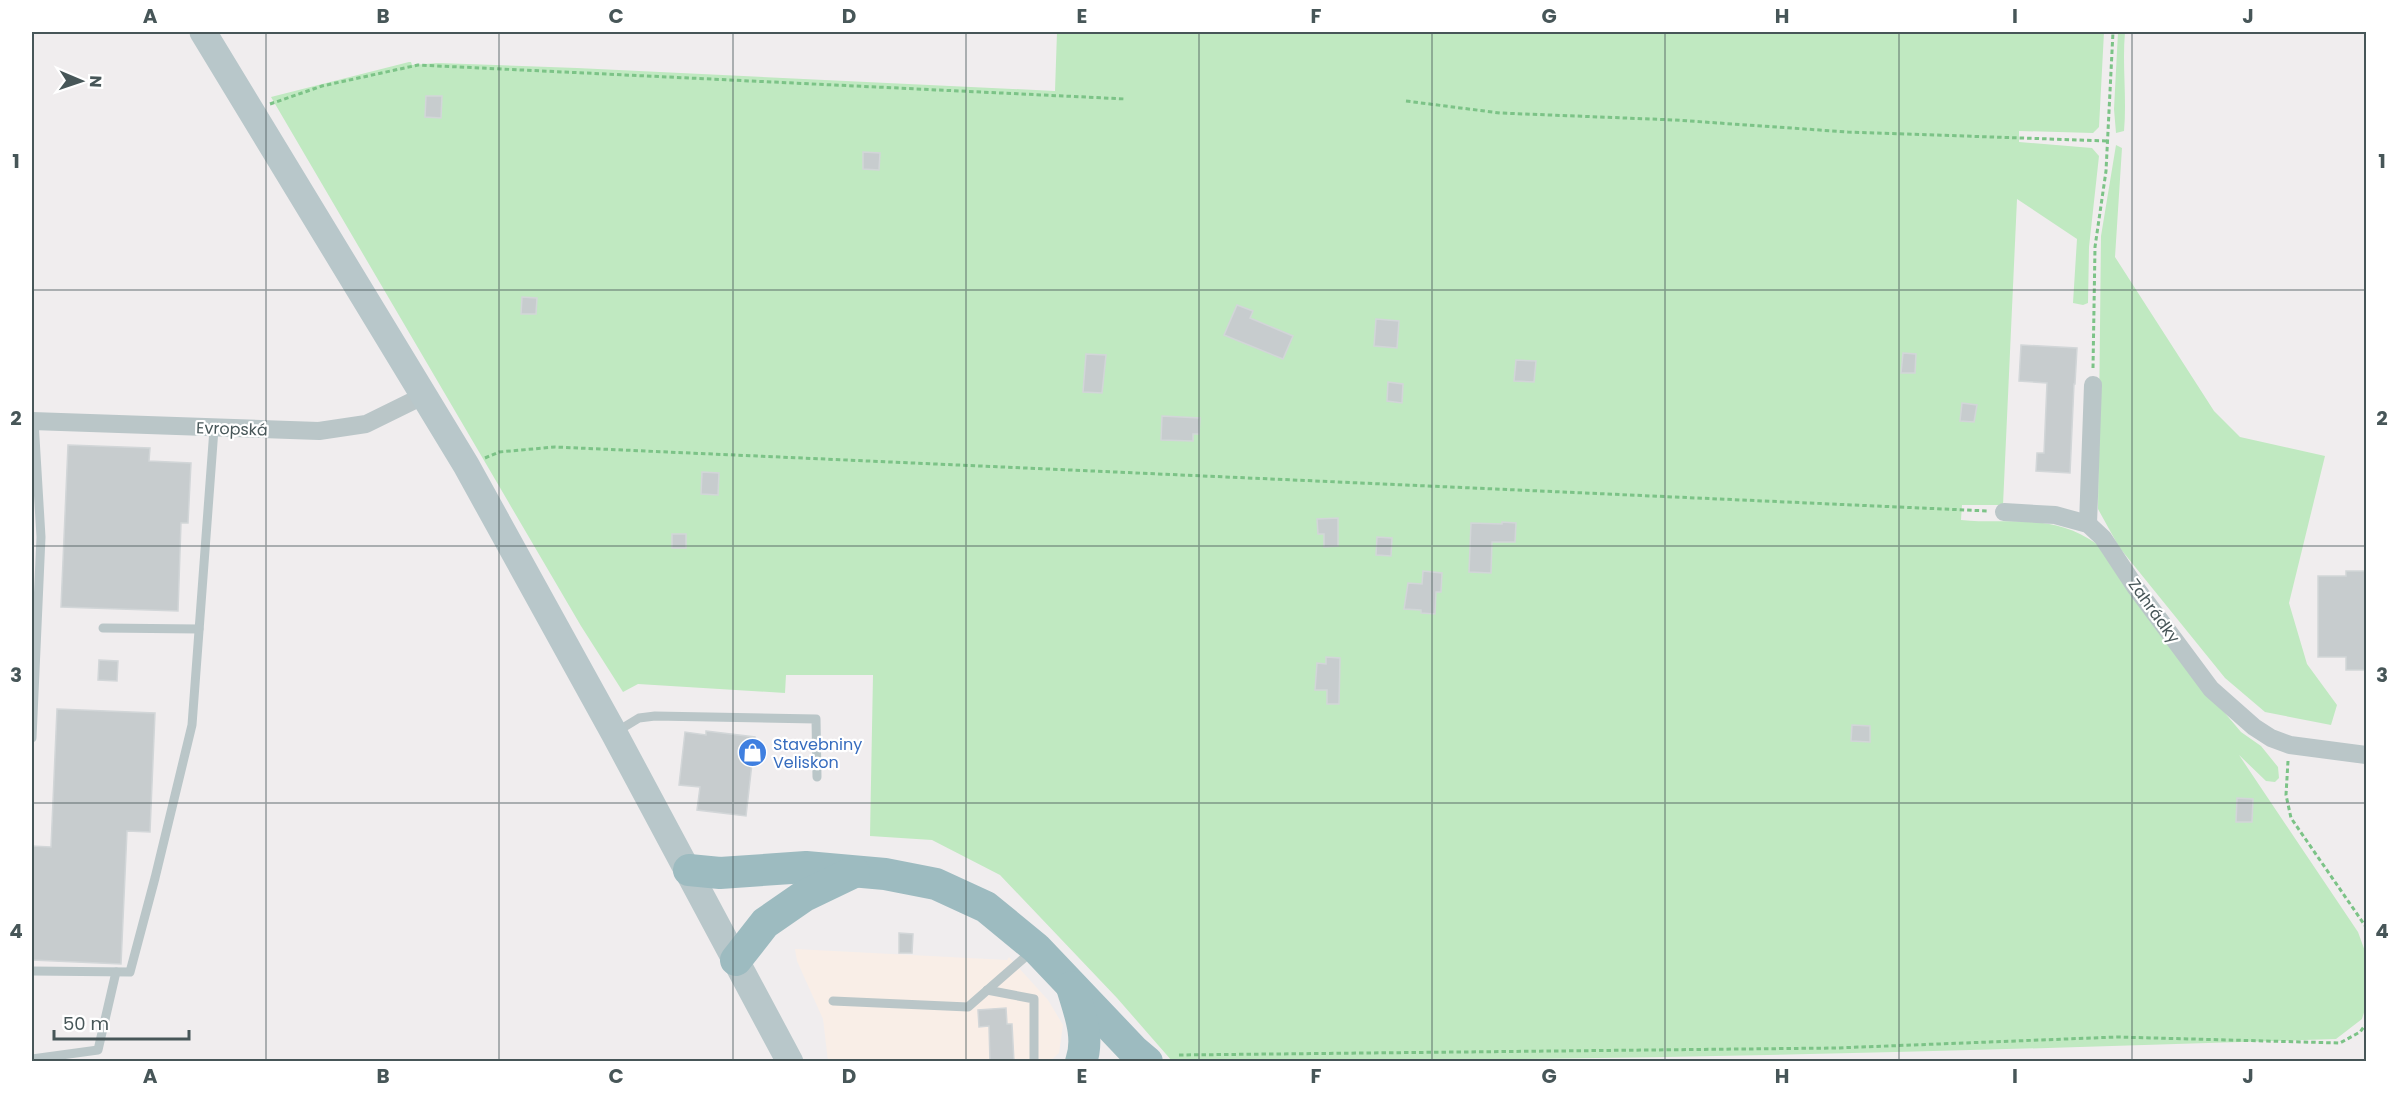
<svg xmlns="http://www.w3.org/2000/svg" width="2398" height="1093" viewBox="0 0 2398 1093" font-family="Poppins,sans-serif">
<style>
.commercial{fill:#f9eee7}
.green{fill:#c0e9c1}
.building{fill:#c7ccce;stroke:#d2d6d8;stroke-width:1.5}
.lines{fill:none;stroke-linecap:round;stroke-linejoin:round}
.path{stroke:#7cc387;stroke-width:3;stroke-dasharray:4.5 3;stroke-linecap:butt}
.service{stroke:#bac6c8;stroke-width:9}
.minor{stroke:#bac6c8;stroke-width:18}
.secondary{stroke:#b8c7ca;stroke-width:27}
.trunk{stroke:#9dbbc0;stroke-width:32}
.grid{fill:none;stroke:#475658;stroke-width:1.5;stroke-opacity:0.55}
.labels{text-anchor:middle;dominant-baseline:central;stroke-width:4.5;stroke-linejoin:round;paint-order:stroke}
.street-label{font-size:16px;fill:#475658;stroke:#fff}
.shop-label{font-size:16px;fill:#366cbe;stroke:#fff;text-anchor:start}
.neatline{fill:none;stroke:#475658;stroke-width:2}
.grid-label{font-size:20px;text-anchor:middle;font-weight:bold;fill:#475658}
</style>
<rect width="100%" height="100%" fill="#f0edee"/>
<path class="commercial" d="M 795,949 L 1007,960 L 1009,957 L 1048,1000 L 1063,1025 L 1059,1053 L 1049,1062 L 828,1061 L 823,1019 L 797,961 Z"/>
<g class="green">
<path d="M 1057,32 L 2104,32 L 2099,127 L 2093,133 L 2019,131 L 2019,142 L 2092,148 L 2099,156 L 2089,247 L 2088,303 L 2083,305 L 2073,303 L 2077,239 L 2017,199 L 2003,505 L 1962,505 L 1961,520 C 2011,525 2052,512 2097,544 L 2179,659 L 2241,732 L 2261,746 L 2278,767 L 2279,778 L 2275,782 L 2266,781 L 2239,755 L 2358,932 L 2366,954 L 2366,1006 L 2362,1019 L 2336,1039 C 1948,1052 1560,1062 1172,1061 L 1117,998 L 1000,875 L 932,840 L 870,836 L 873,675 L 786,675 L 785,693 L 638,684 L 623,692 L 581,626 L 271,97 L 409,62 L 411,62 L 412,65 L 438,63 L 577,68 L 1055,91 Z"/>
<path d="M 2118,32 L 2125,32 C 2122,65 2127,98 2124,131 L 2116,133 L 2114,109 Z"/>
<path d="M 2116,145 L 2122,148 L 2115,257 L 2214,411 L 2240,437 L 2325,456 L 2289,603 L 2307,664 L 2337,705 L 2331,725 L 2265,712 L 2225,678 L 2119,547 L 2098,509 L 2101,236 Z"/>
</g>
<g class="building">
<path d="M 426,96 L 442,96 L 441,118 L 425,117 Z"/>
<path d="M 863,152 L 880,153 L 879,170 L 863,169 Z"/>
<path d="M 522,297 L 537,298 L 536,314 L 521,314 Z"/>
<path d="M 1237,305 L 1253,311 L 1250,318 L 1293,336 L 1283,359 L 1224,335 Z"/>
<path d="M 1376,319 L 1399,321 L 1397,348 L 1374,346 Z"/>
<path d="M 2021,345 L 2077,348 L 2075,384 L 2074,384 L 2070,473 L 2036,471 L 2037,453 L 2044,453 L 2047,383 L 2019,381 Z"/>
<path d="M 1903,353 L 1916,354 L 1915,373 L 1901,373 Z"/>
<path d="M 1086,354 L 1106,355 L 1102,393 L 1083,392 Z"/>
<path d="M 1516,360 L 1536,361 L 1534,382 L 1514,381 Z"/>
<path d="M 1388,382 L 1403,384 L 1402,403 L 1387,401 Z"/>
<path d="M 1962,403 L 1977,405 L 1974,422 L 1960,421 Z"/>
<path d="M 1162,416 L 1200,418 L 1199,434 L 1193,434 L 1193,441 L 1161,440 Z"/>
<path d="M 68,445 L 150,448 L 149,461 L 191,463 L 188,523 L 181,523 L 178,611 L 61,607 Z"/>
<path d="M 702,472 L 719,473 L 718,495 L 701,494 Z"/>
<path d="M 1338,518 L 1338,546 L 1324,547 L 1324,534 L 1318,534 L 1317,519 Z"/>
<path d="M 1502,522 L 1516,523 L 1515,542 L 1492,542 L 1491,573 L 1469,572 L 1471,523 L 1502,524 Z"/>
<rect x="672" y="534" width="14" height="14"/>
<path d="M 1377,537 L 1392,538 L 1391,556 L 1376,555 Z"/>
<path d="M 1423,571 L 1442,573 L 1441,592 L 1436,592 L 1435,614 L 1421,613 L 1421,610 L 1404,609 L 1408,583 L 1422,584 Z"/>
<path d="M 2346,571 L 2367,571 L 2367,670 L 2346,670 L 2346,657 L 2318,657 L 2318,576 L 2346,576 Z"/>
<path d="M 1326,657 L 1340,658 L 1339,704 L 1327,704 L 1327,690 L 1315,690 L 1317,663 L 1326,664 Z"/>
<path d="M 99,660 L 118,661 L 117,681 L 98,680 Z"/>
<path d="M 57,709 L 155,713 L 150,832 L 127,831 L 121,964 L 32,960 L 32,846 L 51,847 Z"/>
<path d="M 1852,725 L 1870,726 L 1870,742 L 1851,741 Z"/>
<path d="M 706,731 L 755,737 L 746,816 L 697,810 L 700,787 L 679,785 L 685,732 L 706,735 Z"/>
<path d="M 2237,798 L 2253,799 L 2252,822 L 2236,822 Z"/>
<path d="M 899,933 L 913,934 L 912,953 L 899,953 Z"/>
<path d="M 1006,1008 L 1007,1024 L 1012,1024 L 1014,1062 L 990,1062 L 989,1026 L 979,1027 L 978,1010 Z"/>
</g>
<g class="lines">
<g class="path">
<path d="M 1406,101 L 1500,113 L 1675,120 L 1848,132 L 2108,141"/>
<path d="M 270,104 L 322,86 L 418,65 L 1126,99"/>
<path d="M 2093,368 L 2095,247 L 2106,171 L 2113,32"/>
<path d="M 485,458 L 499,452 L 555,447 L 1988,511"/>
<path d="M 2288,761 L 2286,795 L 2291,818 L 2366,927"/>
<path d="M 1179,1055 L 1836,1048 L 2117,1037 L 2340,1043 L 2360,1032 L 2366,1024"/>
</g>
<g class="service">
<path d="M 103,628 L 199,629"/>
<path d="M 616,732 L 639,718 L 655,716 L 816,719 L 817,777"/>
<path d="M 32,738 L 41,537 L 34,421"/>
<path d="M 32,971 L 130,972 L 155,878 L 192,725 L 214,429"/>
<path d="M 987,990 L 1034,999 L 1034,1062"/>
<path d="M 833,1001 L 968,1007 L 1032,951"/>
<path d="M 32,1059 L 98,1050 L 116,972"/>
</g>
<g class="minor">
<path d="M 32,421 L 319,431 L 366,424 L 425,395"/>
<path d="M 2004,512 L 2055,515 L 2088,524 L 2103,538 L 2136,588 L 2211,689 L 2254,727 L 2271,738 L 2290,745 L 2366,755"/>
<path d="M 2088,524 L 2093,385"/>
</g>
<path class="secondary" d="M 203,32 L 466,465 L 614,733 L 790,1062"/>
<g class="trunk">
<path d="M 689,870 L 720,873 L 806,867 L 885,874 L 936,884 L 986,907 L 1036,948 L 1134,1051 L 1147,1062"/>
<path d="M 736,960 L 765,923 L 804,896 L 854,872"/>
<path d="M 1072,987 C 1079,1011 1090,1037 1081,1062"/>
</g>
</g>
<path class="grid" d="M 266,32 L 266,1062M 499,32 L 499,1062M 733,32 L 733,1062M 966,32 L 966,1062M 1199,32 L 1199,1062M 1432,32 L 1432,1062M 1665,32 L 1665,1062M 1899,32 L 1899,1062M 2132,32 L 2132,1062M 32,290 L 2366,290M 32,546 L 2366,546M 32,803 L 2366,803"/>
<defs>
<symbol id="shop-disc" viewBox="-11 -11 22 22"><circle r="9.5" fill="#3f7fe0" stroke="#fff"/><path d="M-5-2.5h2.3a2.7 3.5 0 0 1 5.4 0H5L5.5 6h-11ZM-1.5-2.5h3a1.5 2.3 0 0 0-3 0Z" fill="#fff"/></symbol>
</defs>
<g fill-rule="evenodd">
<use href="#shop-disc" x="736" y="736" width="33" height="33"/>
</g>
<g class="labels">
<g class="street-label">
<text transform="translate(232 429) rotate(2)">Evropská</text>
<text transform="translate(2154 611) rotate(54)">Zahrádky</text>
</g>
<g class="shop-label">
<text x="773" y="744">Stavebniny<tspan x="773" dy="18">Veliskon</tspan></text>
</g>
</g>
<rect width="2398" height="1093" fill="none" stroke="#ffffff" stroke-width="66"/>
<g transform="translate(81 81) rotate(92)" stroke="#ffffff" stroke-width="4.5" paint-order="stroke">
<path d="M0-4.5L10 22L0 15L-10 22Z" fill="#475658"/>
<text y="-9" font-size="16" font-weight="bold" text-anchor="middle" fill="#475658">N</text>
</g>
<path d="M54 1030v9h135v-9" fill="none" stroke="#475658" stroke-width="3"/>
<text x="63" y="1030" font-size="18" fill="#475658" stroke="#ffffff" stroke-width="4.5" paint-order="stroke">50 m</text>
<rect x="33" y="33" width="2332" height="1027" class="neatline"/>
<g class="grid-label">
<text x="150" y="23">A</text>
<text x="383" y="23">B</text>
<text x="616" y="23">C</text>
<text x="849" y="23">D</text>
<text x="1082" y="23">E</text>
<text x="1316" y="23">F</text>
<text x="1549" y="23">G</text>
<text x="1782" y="23">H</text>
<text x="2015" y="23">I</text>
<text x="2248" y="23">J</text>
<text x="16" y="168">1</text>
<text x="2382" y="168">1</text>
<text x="16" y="425">2</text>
<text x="2382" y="425">2</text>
<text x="16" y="682">3</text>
<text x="2382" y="682">3</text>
<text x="16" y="938">4</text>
<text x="2382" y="938">4</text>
<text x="150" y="1083">A</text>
<text x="383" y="1083">B</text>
<text x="616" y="1083">C</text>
<text x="849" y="1083">D</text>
<text x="1082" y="1083">E</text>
<text x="1316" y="1083">F</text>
<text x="1549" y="1083">G</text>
<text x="1782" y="1083">H</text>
<text x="2015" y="1083">I</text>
<text x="2248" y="1083">J</text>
</g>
</svg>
